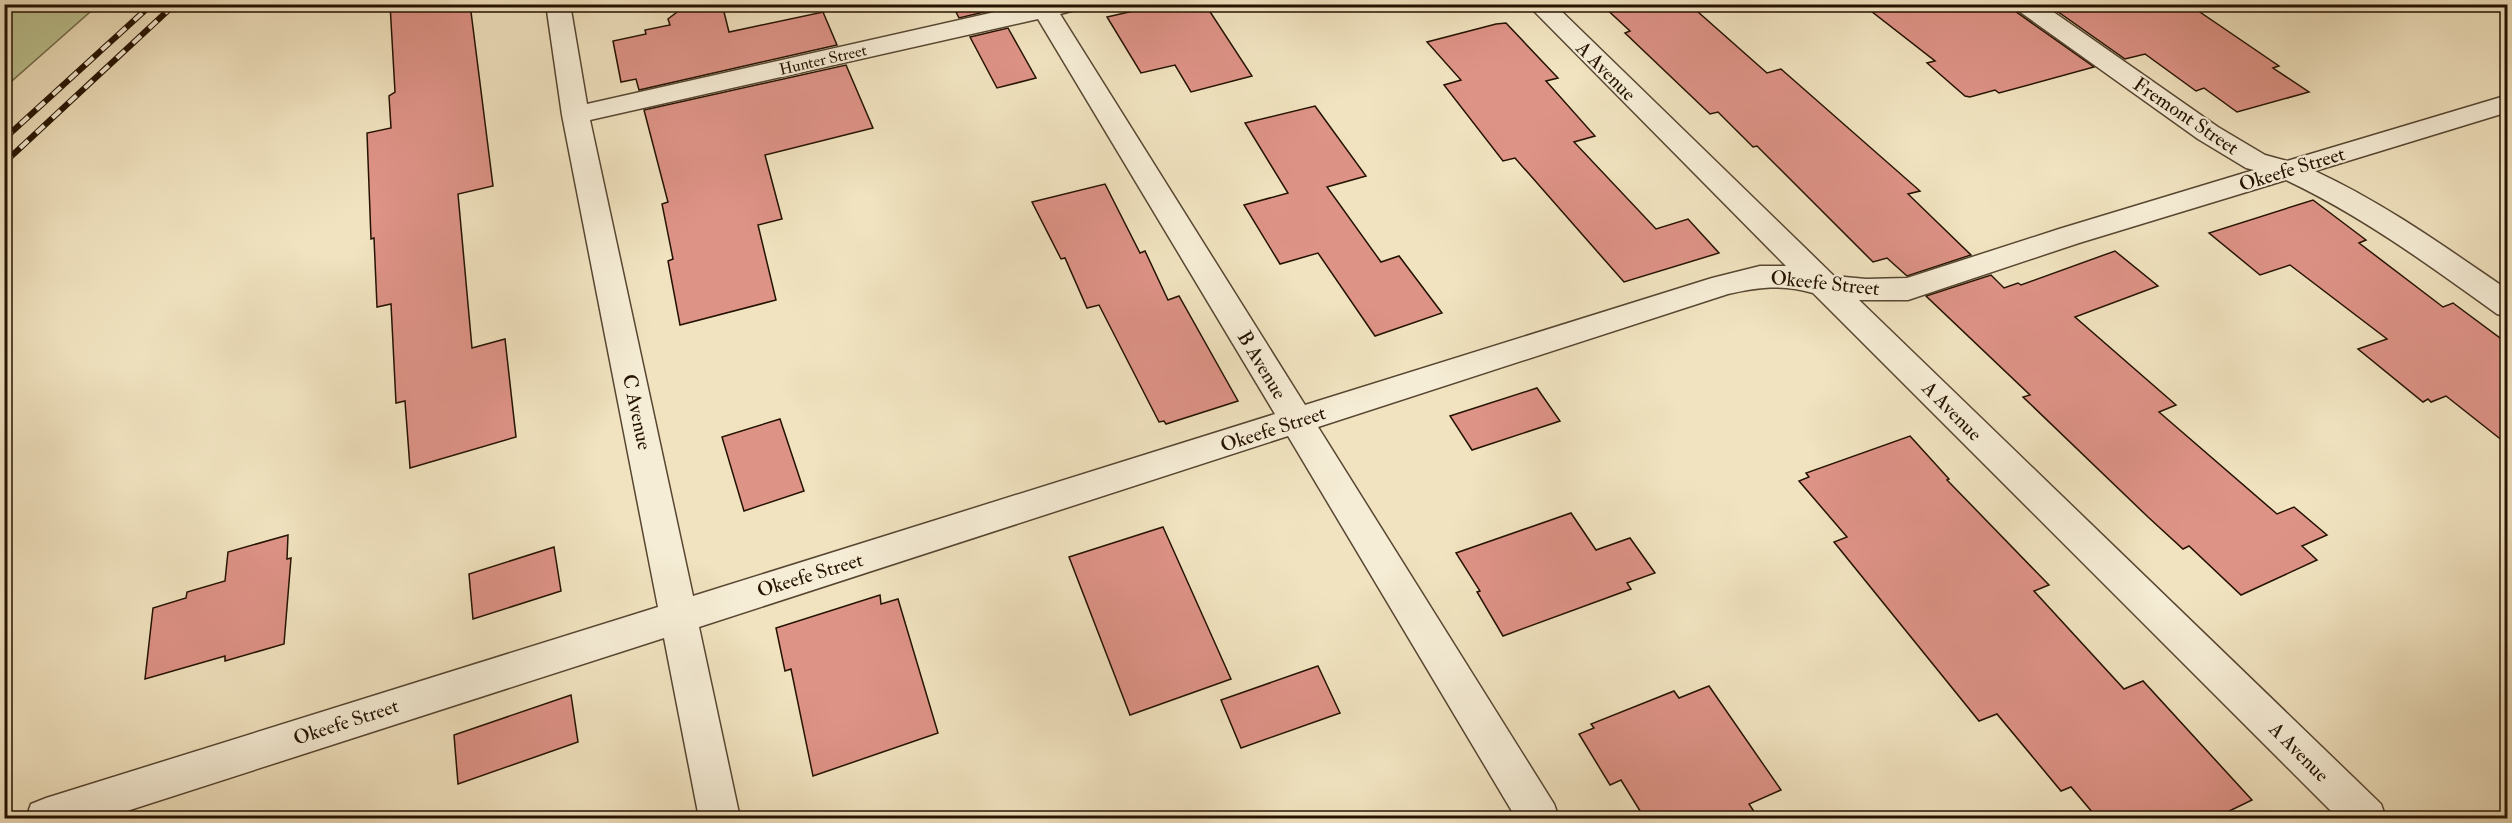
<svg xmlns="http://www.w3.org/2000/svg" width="2512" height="823" viewBox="0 0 2512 823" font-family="'IM FELL Double Pica',serif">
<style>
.green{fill:#bcc391;stroke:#706a49;stroke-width:1.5}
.building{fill:#de9387;stroke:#241201;stroke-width:1.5}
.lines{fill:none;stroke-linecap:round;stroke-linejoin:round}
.street-casing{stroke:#574631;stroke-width:3}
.street{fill:#f6edd6;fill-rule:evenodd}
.rail-casing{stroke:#241201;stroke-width:6}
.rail{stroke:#f6edd6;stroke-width:4;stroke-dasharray:11;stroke-linecap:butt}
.labels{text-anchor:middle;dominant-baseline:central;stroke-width:4.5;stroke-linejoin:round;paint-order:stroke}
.far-street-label{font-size:16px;fill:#241201;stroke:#f6edd6}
.street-label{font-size:20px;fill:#241201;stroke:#f6edd6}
</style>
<rect width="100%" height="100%" fill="#f1e3c0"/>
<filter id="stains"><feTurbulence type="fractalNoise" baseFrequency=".00333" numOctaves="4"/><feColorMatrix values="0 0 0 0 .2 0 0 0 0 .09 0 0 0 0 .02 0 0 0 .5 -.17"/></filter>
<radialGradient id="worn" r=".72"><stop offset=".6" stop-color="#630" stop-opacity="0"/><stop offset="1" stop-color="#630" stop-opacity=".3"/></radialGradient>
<path class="green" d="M 5,4 L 98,4 L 98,5 L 5,87 Z"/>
<g class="building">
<path d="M 390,4 L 470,4 L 493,186 L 458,194 L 472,348 L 505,339 L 516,437 L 410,468 L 405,401 L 396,403 L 391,304 L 377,307 L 374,238 L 371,239 L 367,133 L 391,128 L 389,96 L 395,92 Z"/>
<path d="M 692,4 L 722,4 L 729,32 L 823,12 L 837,45 L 639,90 L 636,79 L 621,82 L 613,41 L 646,34 L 645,30 L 670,25 L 668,19 L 685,6 Z"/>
<path d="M 952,4 L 995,4 L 997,9 L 959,18 Z"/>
<path d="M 1164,4 L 1205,4 L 1252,76 L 1191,92 L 1175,65 L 1141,73 L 1107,17 Z"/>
<path d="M 1601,4 L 1689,4 L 1767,73 L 1781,69 L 1920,191 L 1908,194 L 1971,255 L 1907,276 L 1887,258 L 1873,262 L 1757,146 L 1753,147 L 1718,112 L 1710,114 L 1625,33 L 1630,31 Z"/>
<path d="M 1862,4 L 2011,4 L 2015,11 L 2094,67 L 1999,93 L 1995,90 L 1970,97 L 1965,96 L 1927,63 L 1935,61 Z"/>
<path d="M 2047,4 L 2188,4 L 2279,66 L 2273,68 L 2309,92 L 2237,112 L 2204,88 L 2196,91 L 2145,54 L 2125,59 Z"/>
<path d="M 1506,23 L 1558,78 L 1546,81 L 1595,136 L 1574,142 L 1656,229 L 1688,219 L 1719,253 L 1624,282 L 1515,158 L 1503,161 L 1444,85 L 1461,80 L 1427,42 L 1496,24 Z"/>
<path d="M 1008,28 L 1036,78 L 997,88 L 970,37 Z"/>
<path d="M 846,65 L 873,128 L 765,155 L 782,219 L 758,225 L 776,300 L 680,325 L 668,261 L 673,259 L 662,204 L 668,202 L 644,110 Z"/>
<path d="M 1315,106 L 1366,176 L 1327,187 L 1381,262 L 1399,256 L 1442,313 L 1375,336 L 1318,253 L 1280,264 L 1244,205 L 1288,193 L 1245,123 Z"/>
<path d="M 1105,184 L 1140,253 L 1145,251 L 1168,300 L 1179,296 L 1238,401 L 1166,424 L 1164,421 L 1159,422 L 1099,305 L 1087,308 L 1065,258 L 1061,259 L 1032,202 Z"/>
<path d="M 2313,200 L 2366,240 L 2359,243 L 2443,307 L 2453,303 L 2508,344 L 2508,445 L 2446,396 L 2431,402 L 2428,399 L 2423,402 L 2358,349 L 2387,339 L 2290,265 L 2260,275 L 2209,233 Z"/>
<path d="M 2115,251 L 2158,286 L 2075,317 L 2176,405 L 2159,412 L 2277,514 L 2294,507 L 2327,535 L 2302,546 L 2317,560 L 2241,595 L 2189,546 L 2183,549 L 2148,517 L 2023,397 L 2030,395 L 1926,296 L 1991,275 L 2004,288 L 2018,283 L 2021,285 Z"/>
<path d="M 1537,388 L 1560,421 L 1472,450 L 1450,416 Z"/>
<path d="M 780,419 L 804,491 L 744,511 L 722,437 Z"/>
<path d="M 1910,436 L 1949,479 L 1947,480 L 2049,585 L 2034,591 L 2124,689 L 2143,681 L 2252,800 L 2213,819 L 2098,819 L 2071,787 L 2061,791 L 1997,714 L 1979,721 L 1834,542 L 1847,537 L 1799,481 L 1809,477 L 1806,473 Z"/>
<path d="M 1571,513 L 1596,550 L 1630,538 L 1655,573 L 1627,583 L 1631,589 L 1503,636 L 1477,592 L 1480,591 L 1456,553 Z"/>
<path d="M 1163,527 L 1231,679 L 1130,715 L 1069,557 Z"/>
<path d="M 288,535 L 287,559 L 291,558 L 284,644 L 225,661 L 225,656 L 145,679 L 153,608 L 186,598 L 187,592 L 225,581 L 228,552 Z"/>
<path d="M 554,547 L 561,591 L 473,619 L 469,574 Z"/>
<path d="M 880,595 L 881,604 L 898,599 L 938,733 L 813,776 L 791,669 L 785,671 L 776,628 Z"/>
<path d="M 1318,666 L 1340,713 L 1241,748 L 1221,700 Z"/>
<path d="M 1709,686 L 1781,790 L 1749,804 L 1759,819 L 1645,819 L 1621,780 L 1610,785 L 1579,734 L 1594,728 L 1591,724 L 1674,691 L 1679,698 Z"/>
<path d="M 571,695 L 578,742 L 458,784 L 454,735 Z"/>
</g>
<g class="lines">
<defs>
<path id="street" d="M 546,4 L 570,4 L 587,104 L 1030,4 L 1082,4 L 1079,9 L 1060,14 L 1305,405 L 1712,278 L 1760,266 L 1786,266 L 1527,4 L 1554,4 L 1834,276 L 1866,279 L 1907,278 L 2059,229 L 2254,170 L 2246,168 L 2198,139 L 2016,9 L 2013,4 L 2042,4 L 2218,127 L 2265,155 L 2287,161 L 2508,95 L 2508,112 L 2315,171 C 2384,203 2445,247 2508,290 L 2508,317 L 2497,314 C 2429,265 2362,216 2286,180 L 2079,243 L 1908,300 L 1859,300 L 2381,804 L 2386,818 L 2338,818 L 1813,293 C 1783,284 1758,287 1728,294 L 1318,427 L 1554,804 L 1559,818 L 1516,818 L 1288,436 L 699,627 L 740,818 L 699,818 L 664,638 L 105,818 L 26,818 L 31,804 L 46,798 L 658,607 L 562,115 ZM 1038,19 L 1275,414 L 693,596 L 590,120 Z"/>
</defs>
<use href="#street" class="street-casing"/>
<use href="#street" class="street"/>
<defs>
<g id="rail">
<path d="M 4,139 L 152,4"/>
<path d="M 4,163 L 175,4"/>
</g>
</defs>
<use href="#rail" class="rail-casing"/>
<use href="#rail" class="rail"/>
</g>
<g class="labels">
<g class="far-street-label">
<text transform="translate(823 60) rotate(-13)">Hunter Street</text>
</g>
<g class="street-label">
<text transform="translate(1606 71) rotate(45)">A Avenue</text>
<text transform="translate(2186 116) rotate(34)">Fremont Street</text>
<text transform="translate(2292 169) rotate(-17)">Okeefe Street</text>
<text transform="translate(1825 283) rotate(6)">Okeefe Street</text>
<text transform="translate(1262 365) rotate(59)">B Avenue</text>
<text transform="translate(1952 411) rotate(45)">A Avenue</text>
<text transform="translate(637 412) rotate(78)">C Avenue</text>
<text transform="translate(1273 429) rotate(-18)">Okeefe Street</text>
<text transform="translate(810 575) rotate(-17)">Okeefe Street</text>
<text transform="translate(346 722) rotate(-18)">Okeefe Street</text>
<text transform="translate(2299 752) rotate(45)">A Avenue</text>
</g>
</g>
<rect width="2512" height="823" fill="none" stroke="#f1e3c0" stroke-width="24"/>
<rect x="6" y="6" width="2500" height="811" fill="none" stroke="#241201" stroke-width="3"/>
<rect x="12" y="12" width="2488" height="799" fill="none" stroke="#241201" stroke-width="1.5"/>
<rect width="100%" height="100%" filter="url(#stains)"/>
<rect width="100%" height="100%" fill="url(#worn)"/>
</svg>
